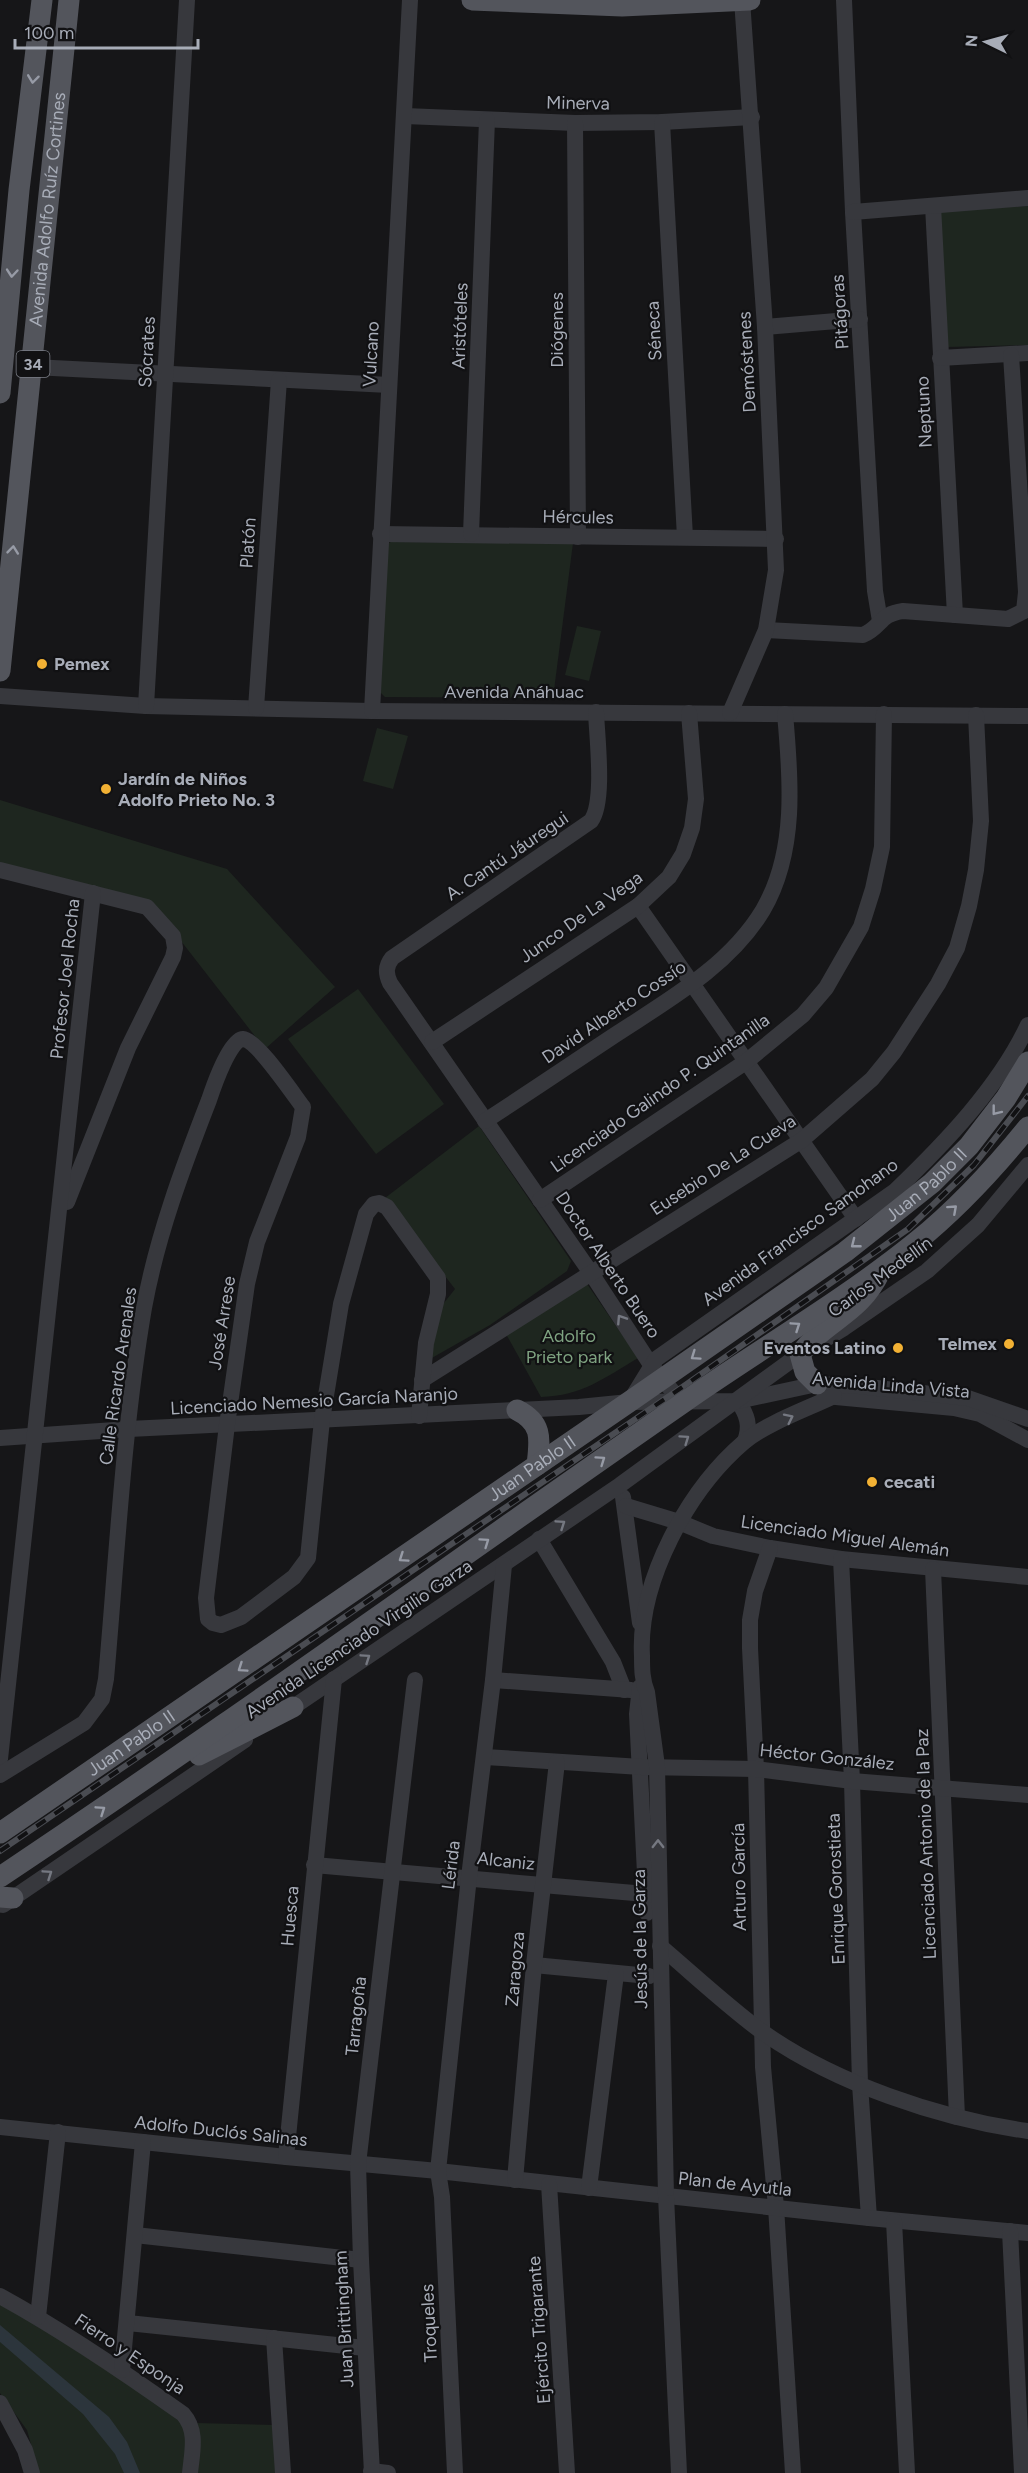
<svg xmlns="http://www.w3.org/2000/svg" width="1028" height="2473" viewBox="0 0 1028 2473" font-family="Figtree,sans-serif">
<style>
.green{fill:#1e261f}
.water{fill:#2c353c}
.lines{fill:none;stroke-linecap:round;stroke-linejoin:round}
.minor{stroke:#37383d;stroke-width:16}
.major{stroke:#53555c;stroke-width:21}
.rail-casing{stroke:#4a4c52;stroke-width:6}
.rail{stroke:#111113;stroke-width:4;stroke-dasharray:11;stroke-linecap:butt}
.oneway{stroke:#979ba6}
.oneway2{stroke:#757881}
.poi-dot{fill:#f2b134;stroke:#111113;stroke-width:2}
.labels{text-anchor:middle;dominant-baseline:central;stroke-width:4.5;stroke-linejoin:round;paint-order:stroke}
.shield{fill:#111113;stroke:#7b7e86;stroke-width:1.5}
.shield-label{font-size:16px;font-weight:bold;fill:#a8adb8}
.street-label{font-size:18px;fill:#a8adb8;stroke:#111113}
.poi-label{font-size:18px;font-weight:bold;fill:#a8adb8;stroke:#111113;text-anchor:start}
.park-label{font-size:18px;fill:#7fa381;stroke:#111113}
</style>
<rect width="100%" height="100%" fill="#161618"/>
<g class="green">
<path d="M 1028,206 L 1028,345 L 947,347 L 938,211 Z"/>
<path d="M 391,542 L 573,543 L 553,698 L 385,697 L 378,690 L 387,544 Z"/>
<path d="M 577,626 L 601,631 L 589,681 L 565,675 Z"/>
<path d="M 377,728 L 408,736 L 393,789 L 363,781 Z"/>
<path d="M 0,800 L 227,869 L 335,987 L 265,1049 L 153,905 L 0,863 Z"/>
<path d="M 358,989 L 444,1104 L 376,1154 L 288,1039 Z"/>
<path d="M 479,1126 L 571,1261 L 567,1271 L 490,1325 L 430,1359 L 440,1308 L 455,1289 L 385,1198 Z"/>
<path d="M 585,1281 L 638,1358 C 604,1378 582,1396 541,1397 L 506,1334 Z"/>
<path d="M 0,2299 L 142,2391 L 185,2426 L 187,2473 L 39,2473 L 27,2430 L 0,2393 Z"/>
<path d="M 195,2423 L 274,2425 L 276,2473 L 193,2473 Z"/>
</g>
<path class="water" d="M 0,2325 L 109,2417 L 127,2442 L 140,2473 L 124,2473 L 115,2454 L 83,2414 L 0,2342 Z"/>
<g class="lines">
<g class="minor">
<path d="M 844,0 L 853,212 L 875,591 L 880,621"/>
<path d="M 405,116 L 575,123 L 662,122 L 752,117"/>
<path d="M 662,122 L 685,537"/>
<path d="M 575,123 L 578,537"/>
<path d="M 933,206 L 955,615"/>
<path d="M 853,212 L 1028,198"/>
<path d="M 765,327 L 860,319"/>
<path d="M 940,358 L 1028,353"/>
<path d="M 33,367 L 389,385"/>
<path d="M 380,534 L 776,539"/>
<path d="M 471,534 L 487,120"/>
<path d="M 766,630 L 863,635 C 882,627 879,614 903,611 L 1008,619 L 1024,611 L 1026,592 L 1011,355"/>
<path d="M 0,696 L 146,706 L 372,711 L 1028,716"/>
<path d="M 146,706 L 187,0"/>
<path d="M 256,708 L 279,380"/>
<path d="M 372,711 L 410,0"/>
<path d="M 596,712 C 597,738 605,802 591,821 L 392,958 C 385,967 386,974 390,983 L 591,1273 L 651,1365 L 682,1403"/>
<path d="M 730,713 L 766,630 L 776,570 L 765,327 L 742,0"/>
<path d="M 0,870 L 147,907 L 173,936 L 175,948 L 173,957 L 128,1048 L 67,1202"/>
<path d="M 638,906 L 856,1219"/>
<path d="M 432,1042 L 638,906 L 669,877 L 683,854 L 692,828 L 696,799 L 689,713"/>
<path d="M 485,1121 C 530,1092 574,1062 618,1033 C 670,999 730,965 763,910 C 797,852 791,779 785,714"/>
<path d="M 540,1200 L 747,1061 L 803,1015 L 826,988 L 861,927 L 873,889 L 882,847 L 884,714"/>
<path d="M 422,1380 L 802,1140 L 872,1079 L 894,1052 L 938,984 L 957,948 L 969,906 L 976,870 L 981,821 L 976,715"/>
<path d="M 825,1396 L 954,1408 L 980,1414 L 1028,1440"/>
<path d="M 632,1398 L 656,1359 L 895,1191 C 944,1144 999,1087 1028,1025"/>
<path d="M 738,1401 C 747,1415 751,1425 745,1441"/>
<path d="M 0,1438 L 129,1429 L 579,1407 L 629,1402 L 738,1401 L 817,1384 L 859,1386 L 968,1398 L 1028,1419"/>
<path d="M 623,1497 L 640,1623"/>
<path d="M 626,1506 L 679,1522 L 713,1536 L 770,1548 L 841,1559 L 1028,1577"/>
<path d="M 539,1539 L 613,1662 L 624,1690"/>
<path d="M 770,1548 L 755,1591 L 750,1620 L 750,1648 L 756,1769 L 763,2067 L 776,2207 L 793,2473"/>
<path d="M 841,1559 L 852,1781 L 860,2084 L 869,2218"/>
<path d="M 933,1569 L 957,2117"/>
<path d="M 493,1680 L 631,1690"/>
<path d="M 640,1687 L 637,1714 L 647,1913"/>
<path d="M 283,1714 L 620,1485 L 800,1354 L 844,1328 L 927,1271 L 978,1225 L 1028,1165"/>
<path d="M 485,1757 L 641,1767 L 756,1769 L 852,1781 L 1028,1795"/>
<path d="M 0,1759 L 93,893"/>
<path d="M 0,1775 L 84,1723 L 102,1699 L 106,1679 C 117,1555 123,1430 144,1308 C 157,1236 183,1167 209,1100 C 213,1088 230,1038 243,1039 C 257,1040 293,1094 303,1107 L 298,1137 L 257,1242 L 247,1284 L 227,1425 L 206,1598 L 208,1619 L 213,1623 L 221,1625 L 241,1617 L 294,1577 L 308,1558 L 322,1420 L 341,1304 L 366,1214 L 374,1204 L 379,1203 L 387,1207 L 438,1278 L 438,1294 L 426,1343 L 419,1416"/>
<path d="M 314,1865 L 657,1895"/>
<path d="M 3,1905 L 245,1740"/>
<path d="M 660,1946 C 693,1974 726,2005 761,2031 C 834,2083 940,2119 1028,2131"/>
<path d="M 534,1965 L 649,1976"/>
<path d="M 0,2127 L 286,2157 L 438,2171 L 869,2218 L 1028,2233"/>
<path d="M 286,2157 L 334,1679"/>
<path d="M 515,2180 L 534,1965 L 557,1762"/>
<path d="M 549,2184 L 567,2473"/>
<path d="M 589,2188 L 616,1974"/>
<path d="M 894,2221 L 907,2473"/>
<path d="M 1010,2231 L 1022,2473"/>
<path d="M 135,2235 L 361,2260"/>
<path d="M 0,2296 C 64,2331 124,2372 183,2414 C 198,2431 192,2452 190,2473"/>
<path d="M 38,2317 L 58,2132"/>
<path d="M 128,2323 L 365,2348"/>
<path d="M 274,2338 L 283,2473"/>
<path d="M 122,2370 L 143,2142"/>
<path d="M 0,2403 L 25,2450 L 32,2473"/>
<path d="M 371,2471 L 388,2473"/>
<path d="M 372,2473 L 361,2260 L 358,2164 L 415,1680"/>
<path d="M 455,2473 L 442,2197 L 438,2171 L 469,1877 L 493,1680 L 504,1565"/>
<path d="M 679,2473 L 666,2196 L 657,1766 L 647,1692 C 642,1680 642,1669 642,1656 C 638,1581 688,1490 744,1442 C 767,1423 807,1409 834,1396"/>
</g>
<g class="major">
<path d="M 472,0 L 622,6 L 750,0"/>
<path d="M 0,393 L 19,190 L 42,0"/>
<path id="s1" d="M 0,671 L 69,0"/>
<path d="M 817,1384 L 805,1372 L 800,1354 C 826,1320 860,1314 880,1272"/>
<path d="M 517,1410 C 543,1423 540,1439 537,1465"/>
<path d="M 199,1755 L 293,1707"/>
<path id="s2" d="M 0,1833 L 629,1402 L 845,1252 L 932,1183 L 969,1146 L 1006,1098 L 1028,1062"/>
<path d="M 0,1877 C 231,1723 456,1560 684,1402 C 761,1348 843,1301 916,1242 C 958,1208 994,1169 1028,1127"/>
<path d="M 0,1897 L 13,1898"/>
</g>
<defs>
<path id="rail" d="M 0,1851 L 681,1388 L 908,1229 L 974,1165 L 1028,1096"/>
</defs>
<use href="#rail" class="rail-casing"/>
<use href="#rail" class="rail"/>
</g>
<defs><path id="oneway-chevron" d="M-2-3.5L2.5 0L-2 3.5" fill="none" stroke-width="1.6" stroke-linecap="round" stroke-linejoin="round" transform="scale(1.5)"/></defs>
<g class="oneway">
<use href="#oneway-chevron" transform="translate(33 79) rotate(97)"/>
<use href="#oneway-chevron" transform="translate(12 273) rotate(95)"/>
<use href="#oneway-chevron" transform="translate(13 550) rotate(-84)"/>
<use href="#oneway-chevron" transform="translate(996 1111) rotate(128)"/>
<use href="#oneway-chevron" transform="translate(953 1209) rotate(-42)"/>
<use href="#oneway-chevron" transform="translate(855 1244) rotate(142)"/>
<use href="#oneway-chevron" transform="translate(796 1326) rotate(-34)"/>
<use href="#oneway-chevron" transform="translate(695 1356) rotate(145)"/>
<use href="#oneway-chevron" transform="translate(601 1460) rotate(-35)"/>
<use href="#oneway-chevron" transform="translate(485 1542) rotate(-35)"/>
<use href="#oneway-chevron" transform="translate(403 1558) rotate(146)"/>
<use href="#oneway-chevron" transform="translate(242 1668) rotate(146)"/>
<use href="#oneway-chevron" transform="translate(101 1810) rotate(-34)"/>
</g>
<g class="oneway2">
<use href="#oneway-chevron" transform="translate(621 1319) rotate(-123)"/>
<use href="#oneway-chevron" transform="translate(789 1418) rotate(-26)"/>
<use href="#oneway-chevron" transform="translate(685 1439) rotate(-35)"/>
<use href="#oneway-chevron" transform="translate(561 1524) rotate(-34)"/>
<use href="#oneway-chevron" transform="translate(366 1658) rotate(-34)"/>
<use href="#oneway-chevron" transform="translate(658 1844) rotate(-90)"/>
<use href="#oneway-chevron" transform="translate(48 1874) rotate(-34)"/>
</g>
<g class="poi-dot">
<circle cx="42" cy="664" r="6"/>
<circle cx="106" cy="789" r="6"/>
<circle cx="1009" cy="1344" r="6"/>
<circle cx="898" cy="1348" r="6"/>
<circle cx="872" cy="1482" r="6"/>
</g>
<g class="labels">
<rect class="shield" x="16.5" y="351" width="33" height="26" rx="4.5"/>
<g class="shield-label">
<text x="33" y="364">34</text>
</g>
<g class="street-label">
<text transform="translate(578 103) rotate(1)">Minerva</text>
<text stroke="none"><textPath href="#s1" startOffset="464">Avenida Adolfo Ruíz Cortines</textPath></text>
<text transform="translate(840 312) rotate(-94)">Pitágoras</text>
<text transform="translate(460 326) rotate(-88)">Aristóteles</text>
<text transform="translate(557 330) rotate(-90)">Diógenes</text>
<text transform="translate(654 331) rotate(-93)">Séneca</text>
<text transform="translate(147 352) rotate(-87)">Sócrates</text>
<text transform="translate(371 354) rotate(-87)">Vulcano</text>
<text transform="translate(747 362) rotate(-93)">Demóstenes</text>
<text transform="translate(924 412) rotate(-93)">Neptuno</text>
<text transform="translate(578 517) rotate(1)">Hércules</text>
<text transform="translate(248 543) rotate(-86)">Platón</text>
<text x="514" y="692">Avenida Anáhuac</text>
<text transform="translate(507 856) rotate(-34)">A. Cantú Jáuregui</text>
<text transform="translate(581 917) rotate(-35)">Junco De La Vega</text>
<text transform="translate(65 979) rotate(-84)">Profesor Joel Rocha</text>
<text transform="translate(614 1012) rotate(-34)">David Alberto Cossío</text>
<text transform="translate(660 1093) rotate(-35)">Licenciado Galindo P. Quintanilla</text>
<text transform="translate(723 1165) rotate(-33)">Eusebio De La Cueva</text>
<text stroke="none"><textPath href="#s2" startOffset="1131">Juan Pablo II</textPath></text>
<text transform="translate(800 1232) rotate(-36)">Avenida Francisco Samohano</text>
<text transform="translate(608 1265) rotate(56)">Doctor Alberto Buero</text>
<text transform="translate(880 1277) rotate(-36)">Carlos Medellín</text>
<text transform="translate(222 1323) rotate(-81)">José Arrese</text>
<text transform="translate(118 1376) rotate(-82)">Calle Ricardo Arenales</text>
<text transform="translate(891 1385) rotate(5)">Avenida Linda Vista</text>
<text transform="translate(314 1401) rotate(-3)">Licenciado Nemesio García Naranjo</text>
<text stroke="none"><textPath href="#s2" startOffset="645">Juan Pablo II</textPath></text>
<text transform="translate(845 1536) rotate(8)">Licenciado Miguel Alemán</text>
<text transform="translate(359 1639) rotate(-34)">Avenida Licenciado Virgilio Garza</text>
<text stroke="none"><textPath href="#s2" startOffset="159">Juan Pablo II</textPath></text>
<text transform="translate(827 1757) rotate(6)">Héctor González</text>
<text transform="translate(926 1844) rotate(-92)">Licenciado Antonio de la Paz</text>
<text transform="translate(506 1861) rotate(6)">Alcaniz</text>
<text transform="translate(451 1865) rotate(-83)">Lérida</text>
<text transform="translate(739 1877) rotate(-91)">Arturo García</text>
<text transform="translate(836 1889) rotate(-92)">Enrique Gorostieta</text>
<text transform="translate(290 1916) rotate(-85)">Huesca</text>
<text transform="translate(640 1939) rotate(-91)">Jesús de la Garza</text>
<text transform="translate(515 1969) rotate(-85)">Zaragoza</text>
<text transform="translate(356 2016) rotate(-84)">Tarragoña</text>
<text transform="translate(221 2131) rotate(6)">Adolfo Duclós Salinas</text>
<text transform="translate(735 2184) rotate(6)">Plan de Ayutla</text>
<text transform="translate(344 2319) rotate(-93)">Juan Brittingham</text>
<text transform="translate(429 2323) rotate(-93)">Troqueles</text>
<text transform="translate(539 2330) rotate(-94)">Ejército Trigarante</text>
<text transform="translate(130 2354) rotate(34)">Fierro y Esponja</text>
</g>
<g class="poi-label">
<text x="54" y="664">Pemex</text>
<text x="118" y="779">Jardín de Niños<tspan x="118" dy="21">Adolfo Prieto No. 3</tspan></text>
<text x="997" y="1344" text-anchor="end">Telmex</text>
<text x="886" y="1348" text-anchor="end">Eventos Latino</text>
<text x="884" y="1482">cecati</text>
</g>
<g class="park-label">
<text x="569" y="1336">Adolfo<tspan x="569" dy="21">Prieto park</tspan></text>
</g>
</g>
<g transform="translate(986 42) rotate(275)" stroke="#111113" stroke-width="4.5" paint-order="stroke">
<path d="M0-4.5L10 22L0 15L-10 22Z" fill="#a8adb8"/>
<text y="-9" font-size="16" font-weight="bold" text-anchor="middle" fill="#a8adb8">N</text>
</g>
<path d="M15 39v9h183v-9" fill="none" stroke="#a8adb8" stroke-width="3"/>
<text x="24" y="39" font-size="18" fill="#a8adb8" stroke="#111113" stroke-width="4.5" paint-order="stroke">100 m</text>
</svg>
